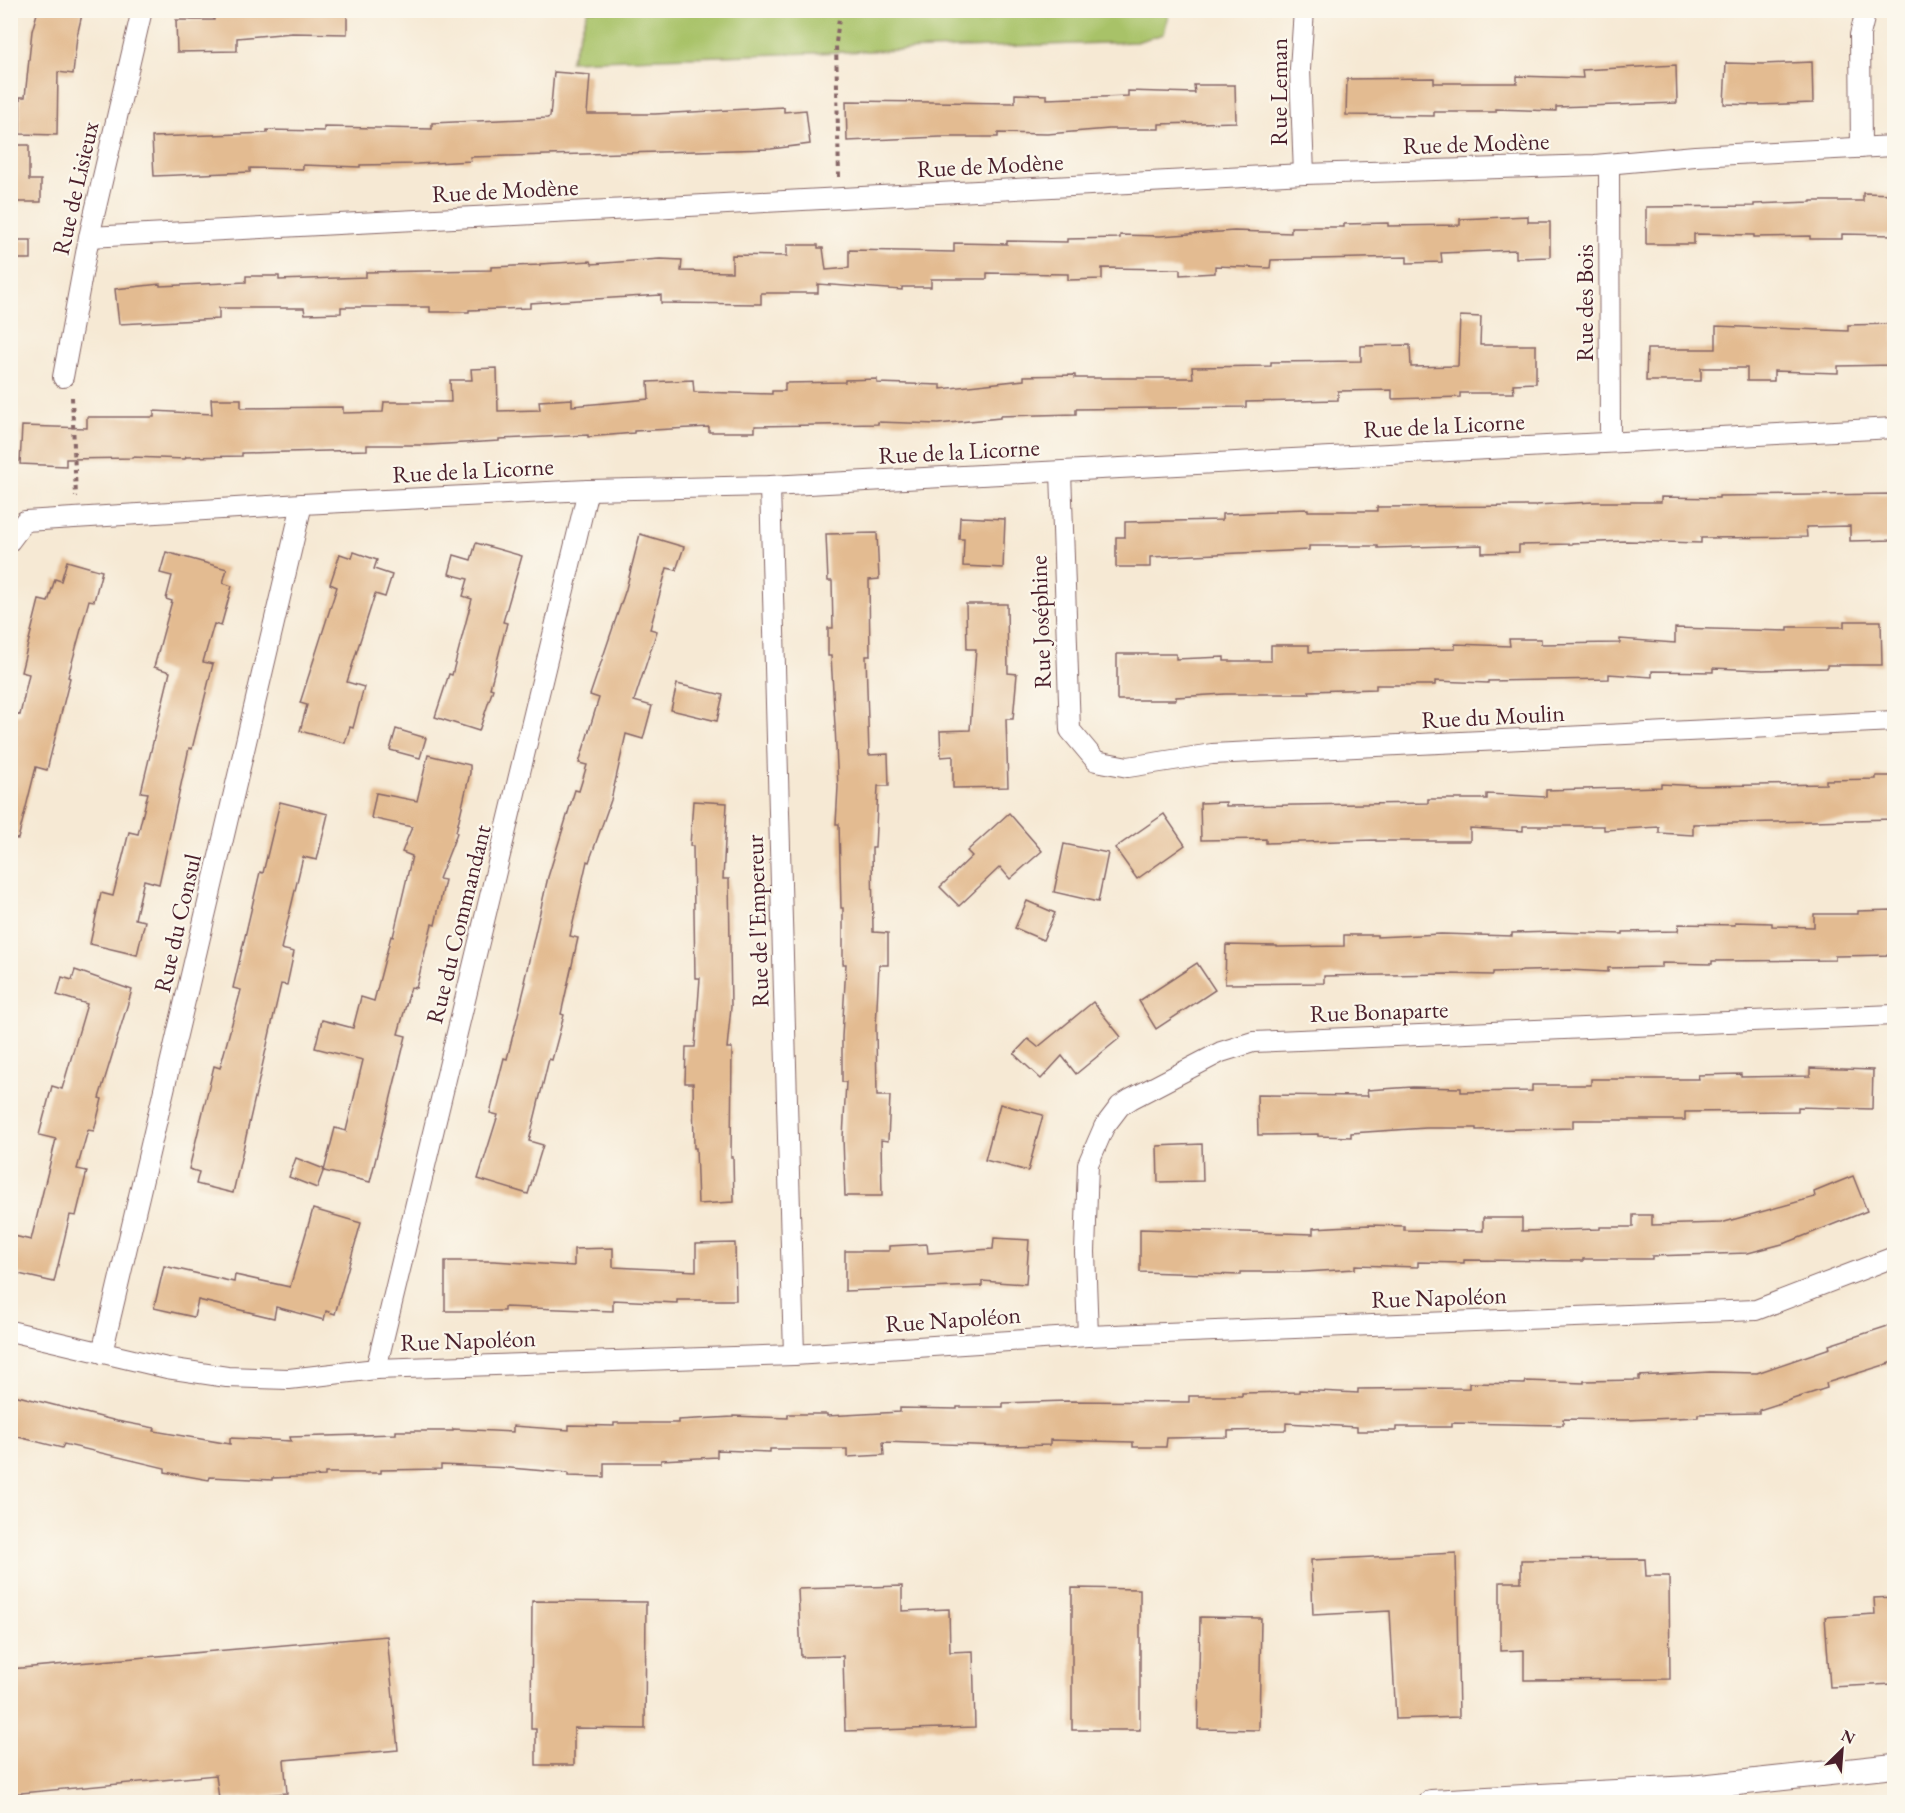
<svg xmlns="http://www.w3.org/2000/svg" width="1905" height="1813" viewBox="0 0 1905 1813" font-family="'EB Garamond',serif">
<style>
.green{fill:#a8c268;stroke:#79704a;stroke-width:1.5}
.building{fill:#e3bb91}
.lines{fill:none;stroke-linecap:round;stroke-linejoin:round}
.minor-casing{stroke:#866666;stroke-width:22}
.tertiary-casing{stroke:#866666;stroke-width:26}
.path{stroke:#866666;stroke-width:4;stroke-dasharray:4.5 4.5;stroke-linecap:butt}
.minor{stroke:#fff;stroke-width:20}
.tertiary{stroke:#fff;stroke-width:24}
.labels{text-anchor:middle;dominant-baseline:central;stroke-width:4.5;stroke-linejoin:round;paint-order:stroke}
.street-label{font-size:24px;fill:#4a1f2b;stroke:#fbf7ec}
</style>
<rect width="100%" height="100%" fill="#fbf7ec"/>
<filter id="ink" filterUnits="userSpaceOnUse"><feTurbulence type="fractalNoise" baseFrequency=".0167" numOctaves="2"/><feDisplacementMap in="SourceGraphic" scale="12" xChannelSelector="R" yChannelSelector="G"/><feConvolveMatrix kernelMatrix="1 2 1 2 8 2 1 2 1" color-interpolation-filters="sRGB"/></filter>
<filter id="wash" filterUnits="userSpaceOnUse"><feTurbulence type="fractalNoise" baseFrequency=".008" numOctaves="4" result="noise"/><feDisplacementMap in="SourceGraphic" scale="24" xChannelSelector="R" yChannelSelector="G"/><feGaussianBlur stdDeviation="1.35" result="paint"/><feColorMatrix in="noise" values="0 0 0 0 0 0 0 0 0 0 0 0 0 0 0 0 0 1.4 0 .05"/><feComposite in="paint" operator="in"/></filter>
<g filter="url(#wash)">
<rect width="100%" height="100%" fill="#f6e9d4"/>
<path class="green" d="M 588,11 L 588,10 L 1169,11 L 1164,34 L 1136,42 L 570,61 Z"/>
<g id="blocks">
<g class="building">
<path d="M 38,10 L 83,10 L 77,36 L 73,74 L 58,72 L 57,135 L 20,134 L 20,97 L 25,97 L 32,31 Z"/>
<path d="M 214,10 L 347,10 L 347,34 L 292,33 L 237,38 L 237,51 L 177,52 L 176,20 L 214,20 Z"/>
<path d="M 1812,62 L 1813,103 L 1755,105 L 1724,104 L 1726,63 L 1763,64 Z"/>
<path d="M 1676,65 L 1677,103 L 1556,107 L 1556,111 L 1496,109 L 1496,112 L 1434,112 L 1434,116 L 1346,115 L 1347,79 L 1434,78 L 1434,83 L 1517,83 L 1517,76 L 1583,78 L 1582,70 Z"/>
<path d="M 554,72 L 590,75 L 587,114 L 655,114 L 784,107 L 784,112 L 806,110 L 810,144 L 771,149 L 470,157 L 471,161 L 417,164 L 360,165 L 360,167 L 303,165 L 303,169 L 250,168 L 250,172 L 154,176 L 152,137 L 267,133 L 267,130 L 324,131 L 324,127 L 432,129 L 432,123 L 547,118 L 550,117 Z"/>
<path d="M 1194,85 L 1235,85 L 1236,122 L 1159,124 L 1159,129 L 1109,129 L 1047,134 L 998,133 L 998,137 L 940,137 L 847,141 L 846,101 L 1015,103 L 1015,94 L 1047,95 L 1047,99 L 1128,96 L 1128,91 L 1195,93 Z"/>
<path d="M 10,145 L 29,145 L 29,180 L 41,180 L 41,202 L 10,202 Z"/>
<path d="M 1863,193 L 1894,194 L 1894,235 L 1842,234 L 1842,239 L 1810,239 L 1810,236 L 1754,237 L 1754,235 L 1694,234 L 1694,244 L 1646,244 L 1646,207 L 1754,206 L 1754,204 L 1811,202 L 1811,201 L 1863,201 Z"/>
<path d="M 1528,216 L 1528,222 L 1550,222 L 1550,257 L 1516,258 L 1516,250 L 1441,253 L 1442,262 L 1407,263 L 1407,257 L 1271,260 L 1270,268 L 1215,266 L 1215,273 L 1180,275 L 1180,269 L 1102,268 L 1102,279 L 1068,280 L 1068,274 L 987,273 L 987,279 L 931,279 L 931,287 L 902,287 L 902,290 L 818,284 L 818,293 L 761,293 L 761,304 L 661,303 L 661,295 L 530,303 L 530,308 L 469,310 L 469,312 L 430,312 L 430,307 L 341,307 L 341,313 L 305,314 L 304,308 L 219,308 L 219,319 L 119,324 L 115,289 L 160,284 L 160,286 L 246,282 L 246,276 L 279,276 L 279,280 L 366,277 L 366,272 L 491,270 L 491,267 L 540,265 L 540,264 L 591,261 L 592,264 L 660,259 L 682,260 L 681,271 L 732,272 L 732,255 L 787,256 L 787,245 L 818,245 L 818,248 L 823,248 L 826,270 L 849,268 L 849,250 L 954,252 L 954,243 L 1007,244 L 1007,241 L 1067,242 L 1067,239 L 1120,238 L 1120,235 L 1160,236 L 1234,231 L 1291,233 L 1291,227 L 1344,227 L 1344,224 L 1388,223 L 1388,226 L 1460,225 L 1460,219 Z"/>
<rect x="10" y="240" width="21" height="19"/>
<path d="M 1460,316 L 1481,317 L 1480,345 L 1536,345 L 1536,383 L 1513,384 L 1514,393 L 1460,393 L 1460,397 L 1392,399 L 1392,390 L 1338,391 L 1338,400 L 1246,402 L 1246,407 L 1076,409 L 1076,414 L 1000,416 L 1000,418 L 938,424 L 878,422 L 878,424 L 755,426 L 755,432 L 709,432 L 709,427 L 634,431 L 634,433 L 588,437 L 588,435 L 499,439 L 499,441 L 429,445 L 367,445 L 367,450 L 242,453 L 242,456 L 186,457 L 185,459 L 132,457 L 132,458 L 66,459 L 66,466 L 20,464 L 22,426 L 87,428 L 87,417 L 154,417 L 154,411 L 212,414 L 211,399 L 241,399 L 241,408 L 343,407 L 343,413 L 383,412 L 384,402 L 451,402 L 450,380 L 472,380 L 471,369 L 497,368 L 498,411 L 540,410 L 539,401 L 572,399 L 572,406 L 649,399 L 648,382 L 693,380 L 694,392 L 772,394 L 772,391 L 785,391 L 785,383 L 845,382 L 845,380 L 877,379 L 877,383 L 941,385 L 941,389 L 1024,380 L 1024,376 L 1075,375 L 1075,378 L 1193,378 L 1192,367 L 1271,366 L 1271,362 L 1361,361 L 1361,346 L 1410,345 L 1411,367 L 1458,366 Z"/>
<path d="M 1894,324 L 1894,365 L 1838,366 L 1838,373 L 1774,371 L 1774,381 L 1747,381 L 1747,368 L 1701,368 L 1701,381 L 1646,381 L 1647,349 L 1716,349 L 1716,326 L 1848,331 L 1848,325 Z"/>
<path d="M 1894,494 L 1894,540 L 1850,541 L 1850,526 L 1806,527 L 1807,537 L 1701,538 L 1701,543 L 1626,541 L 1572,543 L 1572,544 L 1519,545 L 1519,552 L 1482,553 L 1482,545 L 1378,548 L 1378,546 L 1309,546 L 1309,550 L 1150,557 L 1150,567 L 1116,567 L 1116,537 L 1125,537 L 1125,522 L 1222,520 L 1222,514 L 1275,512 L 1275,510 L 1308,509 L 1308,511 L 1377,511 L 1377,507 L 1536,506 L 1536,505 L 1594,502 L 1661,502 L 1661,497 L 1719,498 L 1719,496 Z"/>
<path d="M 960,517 L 1005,519 L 1003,568 L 963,566 L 964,539 L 959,539 Z"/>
<path d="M 877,533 L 879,579 L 869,580 L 870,656 L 866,656 L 869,755 L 888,754 L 889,786 L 878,786 L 875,848 L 872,848 L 873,932 L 888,933 L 888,965 L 879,965 L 876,1027 L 877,1096 L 890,1096 L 888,1141 L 881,1140 L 882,1196 L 845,1196 L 843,1138 L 846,1082 L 842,1082 L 842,1037 L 846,964 L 843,964 L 843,908 L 841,908 L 839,824 L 836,824 L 838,787 L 835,726 L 831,656 L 828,656 L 828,628 L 833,628 L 832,581 L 828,581 L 826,534 Z"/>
<path d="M 640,534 L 684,547 L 676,570 L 667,568 L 650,629 L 657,631 L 634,701 L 652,706 L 643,739 L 626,734 L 611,800 L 589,862 L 587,861 L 570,936 L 578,938 L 561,1014 L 564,1015 L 552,1060 L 549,1059 L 529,1141 L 543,1145 L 528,1194 L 478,1179 L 498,1115 L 490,1113 L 504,1058 L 507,1059 L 526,982 L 524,982 L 548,877 L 575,790 L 579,791 L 587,765 L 579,763 L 599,698 L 590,695 L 626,589 Z"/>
<path d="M 476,543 L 522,556 L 503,622 L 507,623 L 490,688 L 493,689 L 479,731 L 435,717 L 449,674 L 452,675 L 472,599 L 463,596 L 468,579 L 449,574 L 454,555 L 471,560 Z"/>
<path d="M 166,552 L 227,569 L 223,583 L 232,586 L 221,626 L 214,624 L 203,662 L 213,664 L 192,749 L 189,748 L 159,884 L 144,880 L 135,919 L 145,921 L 137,955 L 90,944 L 101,893 L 113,896 L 129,832 L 138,834 L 148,793 L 141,792 L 170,672 L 154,667 L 172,601 L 166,599 L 172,576 L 160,573 Z"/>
<path d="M 354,552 L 377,560 L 374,569 L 392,575 L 385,597 L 375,594 L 347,682 L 364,687 L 353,728 L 350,727 L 345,743 L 300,731 L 307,705 L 300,703 L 337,587 L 330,584 L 340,554 L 352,558 Z"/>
<path d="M 67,561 L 102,571 L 94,601 L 89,600 L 68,677 L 70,678 L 47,770 L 36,767 L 18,839 L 10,838 L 10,731 L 15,714 L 20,715 L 29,674 L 21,672 L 39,600 L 48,602 L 55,579 L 61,581 Z"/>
<path d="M 966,604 L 1007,604 L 1008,673 L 1017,674 L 1013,719 L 1006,719 L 1008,787 L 953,788 L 953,756 L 941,757 L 940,731 L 970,730 L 976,649 L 967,649 Z"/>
<path d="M 1844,621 L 1881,621 L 1882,665 L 1827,665 L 1827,668 L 1763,670 L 1713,668 L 1713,672 L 1652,671 L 1652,677 L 1609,674 L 1609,679 L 1488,681 L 1488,683 L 1435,681 L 1435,685 L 1376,685 L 1376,689 L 1309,691 L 1310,694 L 1225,694 L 1176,697 L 1176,700 L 1117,700 L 1117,654 L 1176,654 L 1176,659 L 1224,657 L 1224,661 L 1271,661 L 1271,645 L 1309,645 L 1309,652 L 1455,649 L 1455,644 L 1510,646 L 1509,639 L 1541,639 L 1541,644 L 1620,643 L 1620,639 L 1675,643 L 1675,628 L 1788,631 L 1788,627 L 1844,627 Z"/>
<path d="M 677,684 L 723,695 L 717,721 L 671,710 Z"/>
<path d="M 396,729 L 426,738 L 420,758 L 390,750 Z"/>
<path d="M 428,755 L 470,765 L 470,773 L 456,832 L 457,833 L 439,879 L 445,880 L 435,925 L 432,924 L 416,988 L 411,987 L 398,1034 L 406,1036 L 370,1182 L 324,1171 L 335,1128 L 346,1131 L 363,1060 L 315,1048 L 322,1020 L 353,1028 L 361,997 L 374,1001 L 391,936 L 393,937 L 412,856 L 402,852 L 412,827 L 371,818 L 376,793 L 417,801 Z"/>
<path d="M 1876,776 L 1894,776 L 1894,819 L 1693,824 L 1693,835 L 1659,833 L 1659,827 L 1604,830 L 1604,826 L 1523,826 L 1523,831 L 1470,828 L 1470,841 L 1376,841 L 1376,840 L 1266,843 L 1266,839 L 1201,840 L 1200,803 L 1226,802 L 1226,806 L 1428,803 L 1428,799 L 1487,799 L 1487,794 L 1546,797 L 1546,790 L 1661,787 L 1661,784 L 1701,786 L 1826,784 L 1826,780 L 1876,779 Z"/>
<path d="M 693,801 L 727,803 L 723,879 L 729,879 L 731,1007 L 727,1048 L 732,1048 L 731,1157 L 733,1157 L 734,1202 L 698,1204 L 696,1148 L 694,1148 L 693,1083 L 685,1083 L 686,1047 L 695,1047 L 700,978 L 695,978 L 693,846 L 690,846 Z"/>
<path d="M 280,802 L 328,814 L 317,860 L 303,857 L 281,949 L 294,952 L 287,985 L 281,984 L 233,1193 L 196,1184 L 199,1172 L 189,1169 L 214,1066 L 220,1068 L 241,990 L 233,988 L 260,872 L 263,873 Z"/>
<path d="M 1009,813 L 1042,851 L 1010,879 L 1000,867 L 959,906 L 940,887 L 972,856 L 967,851 Z"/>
<path d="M 1164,814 L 1185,845 L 1137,879 L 1115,848 Z"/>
<path d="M 1064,844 L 1108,853 L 1098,902 L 1054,892 Z"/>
<path d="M 1027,901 L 1055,913 L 1043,940 L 1015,928 Z"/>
<path d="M 1894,910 L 1894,955 L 1835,956 L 1835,960 L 1712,961 L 1712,964 L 1662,963 L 1662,967 L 1608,968 L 1608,972 L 1569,970 L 1493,972 L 1493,975 L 1446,974 L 1324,976 L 1324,983 L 1225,984 L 1226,945 L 1277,946 L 1277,947 L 1344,946 L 1344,935 L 1377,935 L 1377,937 L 1441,934 L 1512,936 L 1512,933 L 1553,932 L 1623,934 L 1623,932 L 1678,931 L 1679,924 L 1735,925 L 1735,922 L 1772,923 L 1772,926 L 1814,927 L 1814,914 L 1858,914 L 1858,911 Z"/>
<path d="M 1197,963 L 1215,990 L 1156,1029 L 1139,1001 Z"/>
<path d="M 75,970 L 132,990 L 99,1098 L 102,1099 L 94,1131 L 88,1130 L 77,1169 L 87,1171 L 76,1216 L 70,1215 L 54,1282 L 10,1272 L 10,1235 L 31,1240 L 56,1139 L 39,1135 L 52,1086 L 62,1089 L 87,1004 L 57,995 L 62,977 L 72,980 Z"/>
<path d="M 1093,1002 L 1121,1037 L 1076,1074 L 1062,1056 L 1041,1079 L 1014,1054 L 1028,1039 L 1038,1047 Z"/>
<path d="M 1810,1068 L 1873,1070 L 1872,1109 L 1798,1107 L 1798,1111 L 1685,1112 L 1685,1120 L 1573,1120 L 1573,1128 L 1476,1130 L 1476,1128 L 1426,1128 L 1351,1133 L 1351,1137 L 1318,1136 L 1318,1134 L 1258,1135 L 1257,1095 L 1368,1096 L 1367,1090 L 1413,1087 L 1461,1088 L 1461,1092 L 1532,1091 L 1532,1085 L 1591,1085 L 1591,1079 L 1699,1079 L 1698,1075 L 1741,1074 L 1741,1077 L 1810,1076 Z"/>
<path d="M 1000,1104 L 1043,1115 L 1028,1171 L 985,1160 Z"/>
<path d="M 1202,1144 L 1203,1181 L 1158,1182 L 1157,1146 Z"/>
<path d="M 296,1158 L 324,1169 L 317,1188 L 289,1177 Z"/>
<path d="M 1853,1176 L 1867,1211 L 1786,1243 L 1748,1253 L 1652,1256 L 1652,1259 L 1583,1259 L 1583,1261 L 1464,1260 L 1464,1263 L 1418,1262 L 1418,1267 L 1355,1265 L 1355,1269 L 1305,1272 L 1241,1272 L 1241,1275 L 1140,1272 L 1140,1229 L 1313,1234 L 1313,1228 L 1369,1225 L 1404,1226 L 1404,1230 L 1483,1231 L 1483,1218 L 1522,1218 L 1522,1231 L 1600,1229 L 1600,1227 L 1633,1227 L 1633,1215 L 1652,1215 L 1652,1225 L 1721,1223 L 1815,1197 L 1814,1192 Z"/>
<path d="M 313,1209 L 361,1223 L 335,1314 L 326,1311 L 324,1320 L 276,1307 L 274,1318 L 198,1300 L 194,1317 L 154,1308 L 164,1266 L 234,1282 L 235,1275 L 290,1287 Z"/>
<path d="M 994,1238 L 1029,1240 L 1026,1284 L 982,1281 L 982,1286 L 845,1291 L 845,1251 L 889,1251 L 889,1246 L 927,1244 L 928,1253 L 993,1249 Z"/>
<path d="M 735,1243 L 736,1300 L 677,1300 L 677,1303 L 613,1300 L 613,1311 L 504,1307 L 504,1311 L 445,1311 L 445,1261 L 494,1261 L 574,1266 L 574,1249 L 613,1248 L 613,1267 L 696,1271 L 696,1244 Z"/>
<path d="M 1894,1324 L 1894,1362 L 1826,1383 L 1827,1388 L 1759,1410 L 1759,1413 L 1698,1414 L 1698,1417 L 1627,1420 L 1563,1419 L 1563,1425 L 1452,1423 L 1452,1427 L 1396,1427 L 1396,1431 L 1357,1431 L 1357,1427 L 1286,1423 L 1286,1430 L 1228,1431 L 1228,1437 L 1167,1438 L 1166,1447 L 1133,1447 L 1133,1442 L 1050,1440 L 1050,1445 L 1005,1446 L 883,1442 L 884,1455 L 847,1457 L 847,1449 L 770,1449 L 770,1452 L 717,1450 L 717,1457 L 661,1460 L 661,1463 L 604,1463 L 604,1477 L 568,1476 L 568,1473 L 510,1468 L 441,1465 L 441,1469 L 381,1470 L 381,1473 L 325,1473 L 325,1476 L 272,1478 L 272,1480 L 210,1477 L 209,1480 L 165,1472 L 165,1468 L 64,1444 L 62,1448 L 10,1435 L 10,1394 L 117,1421 L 155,1428 L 154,1431 L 230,1444 L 230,1438 L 291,1441 L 290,1437 L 396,1434 L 396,1431 L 453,1431 L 453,1429 L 513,1432 L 513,1426 L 569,1430 L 569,1425 L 614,1426 L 614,1423 L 678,1423 L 678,1420 L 733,1417 L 733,1416 L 788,1418 L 788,1414 L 827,1414 L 827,1416 L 900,1412 L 900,1408 L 957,1409 L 957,1407 L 1003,1407 L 1003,1403 L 1067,1401 L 1189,1402 L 1189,1396 L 1242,1396 L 1242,1393 L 1299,1392 L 1299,1390 L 1358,1393 L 1358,1389 L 1469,1388 L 1469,1383 L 1525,1384 L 1526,1381 L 1584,1383 L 1584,1381 L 1639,1380 L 1639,1376 L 1710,1372 L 1757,1373 L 1830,1348 L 1829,1345 Z"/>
<path d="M 1456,1553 L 1459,1717 L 1396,1719 L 1390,1611 L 1313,1615 L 1311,1560 Z"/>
<path d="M 1645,1559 L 1646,1576 L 1669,1576 L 1670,1679 L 1524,1680 L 1524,1650 L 1500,1651 L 1500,1582 L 1521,1582 L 1521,1560 Z"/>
<path d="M 902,1586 L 902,1611 L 949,1609 L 950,1652 L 973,1651 L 975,1727 L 845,1731 L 843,1656 L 801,1657 L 798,1589 Z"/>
<path d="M 1072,1588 L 1140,1589 L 1140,1730 L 1072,1730 Z"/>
<path d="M 1894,1597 L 1894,1684 L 1830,1687 L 1825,1617 L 1875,1614 L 1874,1598 Z"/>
<path d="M 532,1601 L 646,1602 L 645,1729 L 574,1728 L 574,1765 L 536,1765 L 536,1729 L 531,1729 Z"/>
<path d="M 1200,1617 L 1261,1618 L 1259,1730 L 1198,1729 Z"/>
<path d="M 387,1636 L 398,1750 L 284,1760 L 287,1793 L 219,1799 L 216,1775 L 10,1794 L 10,1669 Z"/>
</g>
</g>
</g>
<g filter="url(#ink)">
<use href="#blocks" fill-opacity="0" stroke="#866666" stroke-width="1.5"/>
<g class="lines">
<defs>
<g id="minor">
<path d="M 1861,148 L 1860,35 L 1866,10"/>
<path d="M 1609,164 L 1610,441"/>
<path d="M 1304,174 L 1300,69 L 1304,10"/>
<path d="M 89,237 L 1304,174 L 1595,165 L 1695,156 L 1894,146"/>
<path d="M 63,377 L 89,237 L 142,10"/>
<path d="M 1061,472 L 1070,730 L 1096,761 L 1128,767 L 1212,754 L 1894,721"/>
<path d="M 770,486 L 794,1355"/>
<path d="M 10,541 L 25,521 L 302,504 L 588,490 L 770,486 L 1894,428"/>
<path d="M 10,1331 L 167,1368 L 227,1377 L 289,1379 L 376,1369 L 794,1355 L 1088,1336 L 1756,1310 L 1894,1257"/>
<path d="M 1088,1336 L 1085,1252 L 1088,1164 L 1104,1127 L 1120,1106 L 1131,1099 L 1221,1052 L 1253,1042 L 1894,1015"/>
<path d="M 102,1353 L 302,504"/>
<path d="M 376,1369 L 588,490"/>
</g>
<path id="tertiary" d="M 1431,1802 L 1691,1788 L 1894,1766"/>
</defs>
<use href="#minor" class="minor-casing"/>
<use href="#tertiary" class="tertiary-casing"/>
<g class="path">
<path d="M 839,177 L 836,43 L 840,10"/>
<path d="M 72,397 L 76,497"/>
</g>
<use href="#minor" class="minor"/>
<use href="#tertiary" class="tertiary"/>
</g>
</g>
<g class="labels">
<g class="street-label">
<text transform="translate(1278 92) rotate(-90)">Rue Leman</text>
<text transform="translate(1476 143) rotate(-2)">Rue de Modène</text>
<text transform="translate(990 165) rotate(-3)">Rue de Modène</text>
<text transform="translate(75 188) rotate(-77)">Rue de Lisieux</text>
<text transform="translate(505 190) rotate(-3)">Rue de Modène</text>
<text transform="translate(1584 303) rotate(-90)">Rue des Bois</text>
<text transform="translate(1444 425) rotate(-3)">Rue de la Licorne</text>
<text transform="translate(959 451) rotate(-3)">Rue de la Licorne</text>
<text transform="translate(473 470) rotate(-3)">Rue de la Licorne</text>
<text transform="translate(1040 622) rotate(-92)">Rue Joséphine</text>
<text transform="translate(1493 716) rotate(-3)">Rue du Moulin</text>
<text transform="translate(757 921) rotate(-92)">Rue de l'Empereur</text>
<text transform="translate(177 923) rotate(-77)">Rue du Consul</text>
<text transform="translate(458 924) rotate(-76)">Rue du Commandant</text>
<text transform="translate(1379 1011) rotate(-2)">Rue Bonaparte</text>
<text transform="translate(1439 1297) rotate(-2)">Rue Napoléon</text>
<text transform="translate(953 1319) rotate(-4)">Rue Napoléon</text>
<text transform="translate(468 1340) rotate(-2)">Rue Napoléon</text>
</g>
</g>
<rect width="1905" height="1813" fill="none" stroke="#fbf7ec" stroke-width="36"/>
<g transform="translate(1842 1750) rotate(25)" stroke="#fbf7ec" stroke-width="4.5" paint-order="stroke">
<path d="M0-4.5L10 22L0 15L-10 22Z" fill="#4a1f2b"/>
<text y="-9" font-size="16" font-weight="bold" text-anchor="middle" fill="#4a1f2b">N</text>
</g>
</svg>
